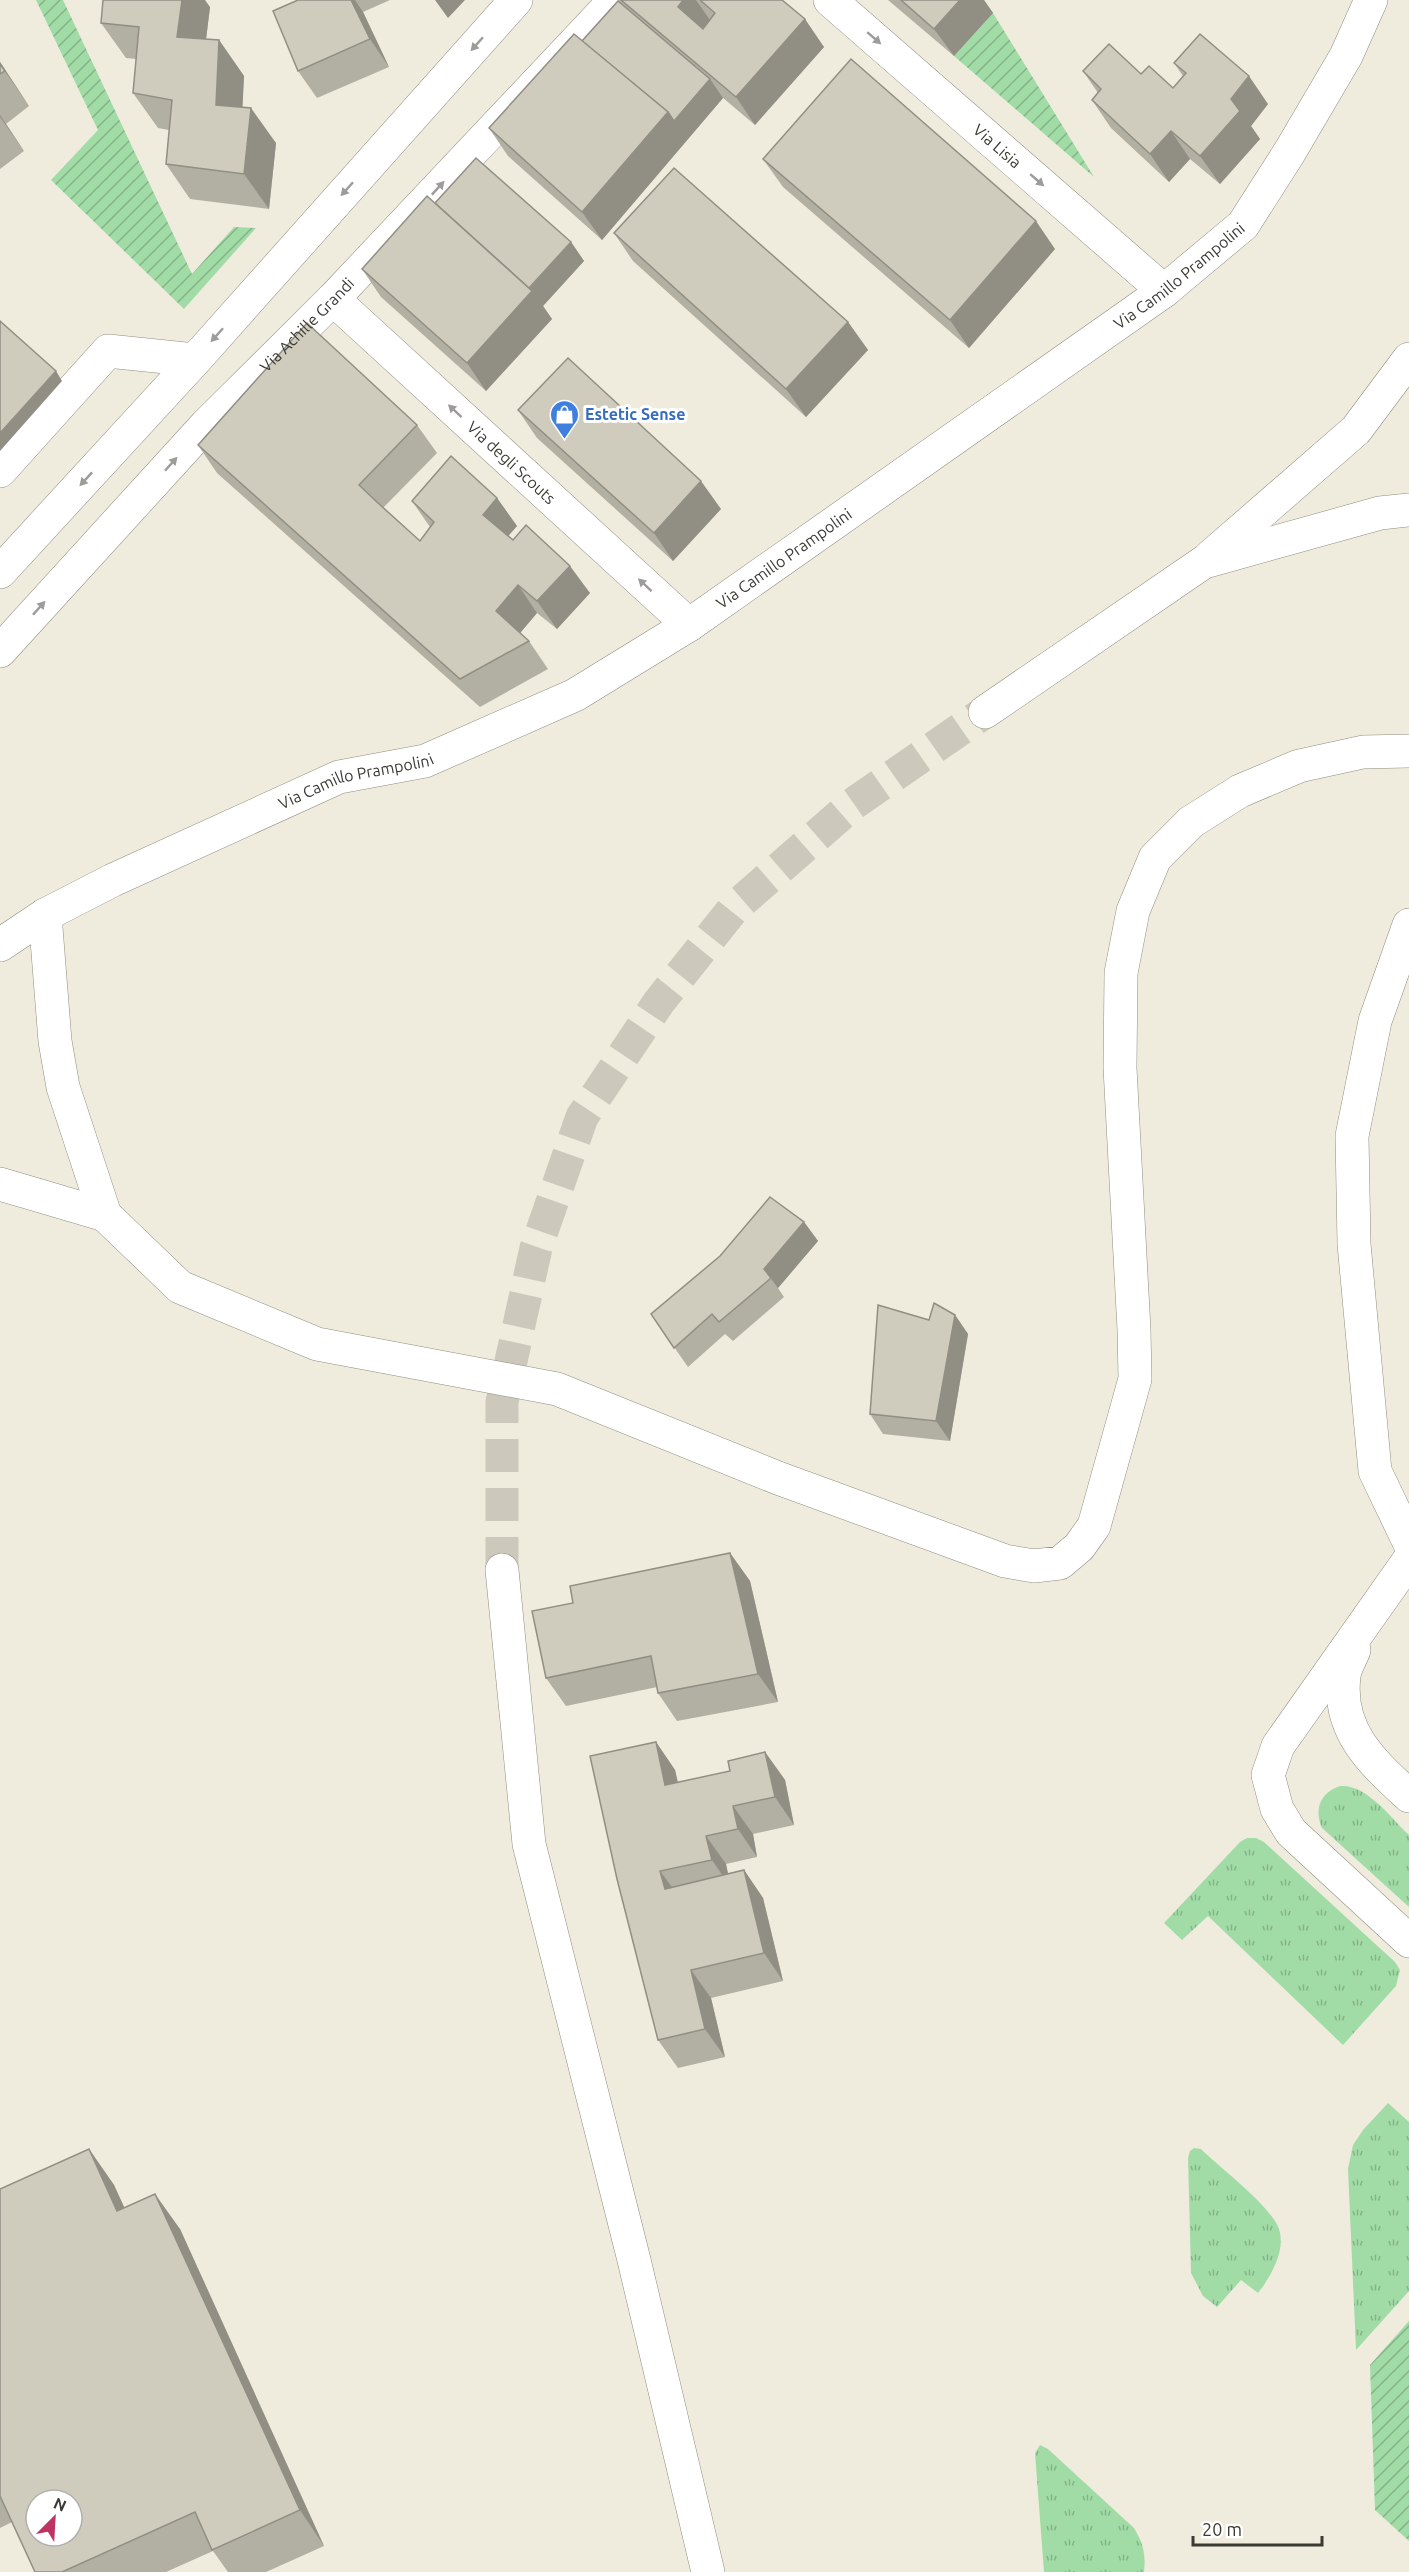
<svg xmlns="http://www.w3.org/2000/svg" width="1409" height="2572" viewBox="0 0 1409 2572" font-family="Ubuntu,sans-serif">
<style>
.grass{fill:url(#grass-tufts)}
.garden{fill:url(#garden-furrows)}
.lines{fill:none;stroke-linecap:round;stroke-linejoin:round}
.minor-tunnel{stroke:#ccc8bb;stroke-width:33;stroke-dasharray:33 16;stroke-linecap:butt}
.minor-casing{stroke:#908d80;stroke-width:34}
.major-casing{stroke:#908d80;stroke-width:34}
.minor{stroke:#fff;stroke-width:33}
.major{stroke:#fff;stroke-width:33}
.wall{fill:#b2afa3}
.shaded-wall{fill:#918f84}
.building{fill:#cfccbd;stroke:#918f84;stroke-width:1.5;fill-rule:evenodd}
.oneway{fill:#9d9c9a}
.labels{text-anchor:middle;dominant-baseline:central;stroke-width:6;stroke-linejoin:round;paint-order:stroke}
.street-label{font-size:16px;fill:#3b3a34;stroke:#fff}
.shop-label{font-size:16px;font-weight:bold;fill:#366cbe;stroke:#fff;text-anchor:start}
</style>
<defs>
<pattern id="grass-tufts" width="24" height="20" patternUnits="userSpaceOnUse" patternTransform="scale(1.5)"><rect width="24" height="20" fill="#a1dca6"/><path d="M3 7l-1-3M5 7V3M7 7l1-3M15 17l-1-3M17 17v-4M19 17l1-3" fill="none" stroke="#84b388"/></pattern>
<pattern id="garden-furrows" width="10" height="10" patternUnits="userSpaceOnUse" patternTransform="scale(1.5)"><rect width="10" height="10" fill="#a1dca6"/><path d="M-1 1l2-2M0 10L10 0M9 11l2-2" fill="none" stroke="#84b388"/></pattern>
</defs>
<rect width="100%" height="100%" fill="#f0ecdd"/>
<g class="grass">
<path d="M 1340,1786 C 1367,1784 1391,1818 1409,1835 L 1409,1907 L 1322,1828 C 1314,1809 1320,1793 1340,1786 Z"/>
<path d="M 1247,1838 L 1256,1838 L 1264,1842 L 1395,1962 L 1400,1970 L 1396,1986 L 1343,2045 L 1208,1916 L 1182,1940 L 1164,1923 L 1240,1842 Z"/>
<path d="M 1388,2103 L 1409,2122 L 1409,2291 L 1356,2350 L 1348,2169 L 1353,2145 L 1363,2130 Z"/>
<path d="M 1194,2148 L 1201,2149 C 1220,2168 1271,2206 1279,2229 C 1286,2251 1271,2276 1258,2293 L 1241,2280 L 1217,2307 L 1203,2296 L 1191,2273 L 1188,2158 L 1190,2151 Z"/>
<path d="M 1040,2445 L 1048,2449 L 1134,2528 C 1143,2543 1146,2554 1144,2572 L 1044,2572 L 1035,2453 Z"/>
</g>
<g class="garden">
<path d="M 36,0 L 63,0 L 192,274 L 234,227 L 256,228 L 184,309 L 51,180 L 98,130 Z"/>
<path d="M 993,13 L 1094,177 L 954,56 Z"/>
<path d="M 1409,2321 L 1409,2541 L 1375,2510 L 1370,2365 Z"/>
</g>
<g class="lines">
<path class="minor-tunnel" d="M 502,1570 L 502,1402 L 536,1248 L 582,1117 L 659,1002 L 734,908 L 853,804 L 985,712"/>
<defs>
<g id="minor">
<path id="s1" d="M 830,0 L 1164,291"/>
<path id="s2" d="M 333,299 L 689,625"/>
<path d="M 0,471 L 108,351 L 195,360"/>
<path d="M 1210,557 L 1356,430 L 1409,359"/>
<path d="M 985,712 L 1204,562 L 1380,513 L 1409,510"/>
<path d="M 45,915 L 55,1041 L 63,1087 L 105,1215 L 180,1287 L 317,1344 L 557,1389 L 778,1478 L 1005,1561 L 1034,1566 L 1060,1563 L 1079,1547 L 1094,1526 L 1135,1379 L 1134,1330 L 1120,1068 L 1121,973 L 1133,911 L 1155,858 L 1191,822 L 1240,791 L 1299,766 L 1363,752 L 1409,751"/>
<path d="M 1409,925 L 1375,1021 L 1352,1136 L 1354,1244 L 1375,1471 L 1409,1542"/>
<path id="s3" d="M 0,945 L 45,915 L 113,880 L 339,777 L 425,761 L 575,695 L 689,625 L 1164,291 L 1243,225 L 1289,153 L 1346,56 L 1371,0"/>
<path d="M 0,1184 L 105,1215"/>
<path d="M 1409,1560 L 1278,1746 L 1268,1775 L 1277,1809 L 1291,1832 L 1409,1941"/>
<path d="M 502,1570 L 529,1844 L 634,2260 L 708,2572"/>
<path d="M 1354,1650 C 1351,1658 1345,1667 1344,1676 C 1337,1731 1372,1762 1409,1796"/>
</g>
<g id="major">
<path d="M 0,572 L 195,360 L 516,0"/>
<path id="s4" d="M 0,651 L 206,425 L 333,299 L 615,0"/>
</g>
</defs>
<use href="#minor" class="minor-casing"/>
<use href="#major" class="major-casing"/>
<use href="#minor" class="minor"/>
<use href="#major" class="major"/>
</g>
<g class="wall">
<path d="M 298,0 L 390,0 L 363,12 L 389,67 L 317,98 L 298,71 Z"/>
<path d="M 618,0 L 782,0 L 824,47 L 755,125 L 722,97 L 723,98 L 602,240 L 508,156 L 489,128 L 582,41 L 618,1 Z"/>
<path d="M 888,0 L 984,0 L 993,13 L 954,56 Z"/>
<path d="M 210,7 L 206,39 L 219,40 L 244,76 L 242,107 L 276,143 L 269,209 L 190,199 L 166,164 L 169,130 L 158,128 L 133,93 L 136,59 L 126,58 L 101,23 Z"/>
<path d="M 0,62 L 29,106 L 6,124 L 24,151 L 0,169 Z"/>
<path d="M 1174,63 L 1268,104 L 1251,126 L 1260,139 L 1220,184 L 1190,159 L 1169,182 L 1111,128 L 1092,100 L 1098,93 L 1083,71 L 1141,74 L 1173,88 L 1183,76 Z"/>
<path d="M 763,159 L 1055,249 L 969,348 L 783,187 Z"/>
<path d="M 435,203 L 571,242 L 584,261 L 543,306 L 552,319 L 486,391 L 381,297 L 362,269 Z"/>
<path d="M 614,233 L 848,322 L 868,350 L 806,417 L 633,261 Z"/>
<path d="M 518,410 L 721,509 L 673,561 L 537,438 Z"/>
<path d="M 417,425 L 437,453 L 383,508 L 420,541 L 430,527 L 412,501 L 497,498 L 517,526 L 508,536 L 590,593 L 557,629 L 537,613 L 520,633 L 529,641 L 548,669 L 480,707 L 217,473 L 198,445 Z"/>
<path d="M 804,1222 L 818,1241 L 778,1288 L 784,1297 L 733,1341 L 725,1334 L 688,1367 L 651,1314 Z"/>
<path d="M 955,1315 L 968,1334 L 950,1441 L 883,1434 L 870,1414 L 929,1320 Z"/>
<path d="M 730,1553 L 750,1581 L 778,1702 L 677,1721 L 658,1693 L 657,1687 L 566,1706 L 546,1678 L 573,1603 Z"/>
<path d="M 656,1742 L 675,1770 L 678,1782 L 730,1771 L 765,1752 L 785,1780 L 794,1825 L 753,1834 L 757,1857 L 726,1864 L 728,1874 L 744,1870 L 763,1898 L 783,1981 L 711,1998 L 725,2057 L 678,2068 L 658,2040 Z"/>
<path d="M 89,2149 L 114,2185 L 124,2208 L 180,2229 L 324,2546 L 266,2572 L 228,2572 L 213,2551 L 166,2572 L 35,2572 L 12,2522 L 0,2528 L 0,2189 Z"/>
</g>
<g class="shaded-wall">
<path d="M 182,0 L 205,0 L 210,7 L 202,72 L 177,37 Z"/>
<path d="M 351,0 L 355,0 L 363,12 L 389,67 L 370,39 Z"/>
<path d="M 435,0 L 465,0 L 448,18 Z"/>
<path d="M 683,0 L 696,0 L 710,20 L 697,34 L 678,7 Z"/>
<path d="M 960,0 L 984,0 L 993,13 L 954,56 L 934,29 Z"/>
<path d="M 805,19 L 824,47 L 755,125 L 736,97 Z"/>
<path d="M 219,40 L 244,76 L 241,140 L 216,105 Z"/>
<path d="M 0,62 L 29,106 L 0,64 Z"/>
<path d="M 1249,76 L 1268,104 L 1251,126 L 1260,139 L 1220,184 L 1200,156 L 1231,99 Z"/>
<path d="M 710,79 L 723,98 L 602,240 L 582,212 L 668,112 Z"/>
<path d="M 251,108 L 276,143 L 269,209 L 244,174 Z"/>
<path d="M 0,115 L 24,151 L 0,117 Z"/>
<path d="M 1171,131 L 1190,159 L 1169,182 L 1150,154 Z"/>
<path d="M 1036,221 L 1055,249 L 969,348 L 950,320 Z"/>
<path d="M 571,242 L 584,261 L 543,306 L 552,319 L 486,391 L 467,363 L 528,290 Z"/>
<path d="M 848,322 L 868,350 L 806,417 L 786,389 Z"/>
<path d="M 56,371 L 62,381 L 0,451 L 0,433 Z"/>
<path d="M 701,481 L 721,509 L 673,561 L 654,533 Z"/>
<path d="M 497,498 L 517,526 L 502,543 L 483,515 Z"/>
<path d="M 570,566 L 590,593 L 557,629 L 537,601 Z"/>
<path d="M 518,585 L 537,613 L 515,639 L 496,611 Z"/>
<path d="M 804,1222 L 818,1241 L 778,1288 L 764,1269 Z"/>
<path d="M 955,1315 L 968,1334 L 950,1441 L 936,1421 Z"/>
<path d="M 730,1553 L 750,1581 L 778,1702 L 758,1674 Z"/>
<path d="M 656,1742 L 675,1770 L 684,1813 L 665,1785 Z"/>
<path d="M 765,1752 L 785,1780 L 794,1825 L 775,1797 Z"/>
<path d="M 733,1806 L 753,1834 L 757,1857 L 738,1829 Z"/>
<path d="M 706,1836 L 726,1864 L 731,1888 L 712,1860 Z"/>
<path d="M 744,1870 L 763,1898 L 783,1981 L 764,1953 Z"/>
<path d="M 660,1871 L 680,1898 L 665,1889 Z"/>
<path d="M 691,1970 L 711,1998 L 725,2057 L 705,2029 Z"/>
<path d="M 89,2149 L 114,2185 L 142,2246 L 117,2211 Z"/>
<path d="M 155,2194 L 180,2229 L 324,2546 L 300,2510 Z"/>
</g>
<g class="building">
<path d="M 103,0 L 182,0 L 177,37 L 219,40 L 216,105 L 251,108 L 244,174 L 166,164 L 172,100 L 133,93 L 139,27 L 101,23 Z"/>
<path d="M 298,0 L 351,0 L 370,39 L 298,71 L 273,11 Z"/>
<path d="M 621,0 L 683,0 L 678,7 L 703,29 L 715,13 L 700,0 L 782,0 L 805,19 L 736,97 Z"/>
<path d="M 901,0 L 960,0 L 934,29 Z"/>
<path d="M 618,1 L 710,79 L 674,121 L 668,112 L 582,41 Z"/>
<path d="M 574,34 L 668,112 L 582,212 L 489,128 Z"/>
<path d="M 1200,34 L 1249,76 L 1231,99 L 1240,111 L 1200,156 L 1171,131 L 1150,154 L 1092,100 L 1101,89 L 1083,71 L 1109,44 L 1141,74 L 1149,66 L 1173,88 L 1186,73 L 1174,63 Z"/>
<path d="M 851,59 L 1036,221 L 950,320 L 763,159 Z"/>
<path d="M 0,64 L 5,71 L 0,74 Z"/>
<path d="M 476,158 L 571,242 L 529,288 L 435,203 Z"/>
<path d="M 674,168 L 848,322 L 786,389 L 614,233 Z"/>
<path d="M 427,196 L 532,291 L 467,363 L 362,269 Z"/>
<path d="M 0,321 L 56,371 L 0,433 Z"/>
<path d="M 307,323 L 417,425 L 359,485 L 378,503 L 420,541 L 434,522 L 412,501 L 451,456 L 497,498 L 483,515 L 513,540 L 526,525 L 570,566 L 537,601 L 518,585 L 496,611 L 529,641 L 460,679 L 198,445 Z"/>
<path d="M 568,358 L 701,481 L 654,533 L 518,410 Z"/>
<path d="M 770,1197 L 804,1222 L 764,1269 L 771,1278 L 719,1322 L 712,1314 L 674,1348 L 651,1314 L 720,1256 Z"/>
<path d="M 934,1303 L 955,1315 L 936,1421 L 870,1414 L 878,1305 L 929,1320 Z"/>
<path d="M 730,1553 L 758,1674 L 658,1693 L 651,1656 L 546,1678 L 532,1611 L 573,1603 L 570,1586 Z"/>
<path d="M 656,1742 L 665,1785 L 730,1771 L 728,1761 L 765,1752 L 775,1797 L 733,1806 L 738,1829 L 706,1836 L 712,1860 L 660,1871 L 665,1889 L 744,1870 L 764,1953 L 691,1970 L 705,2029 L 658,2040 L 617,1879 L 590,1756 Z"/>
<path d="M 89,2149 L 117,2211 L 155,2194 L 300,2510 L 212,2550 L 195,2512 L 62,2572 L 35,2572 L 0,2496 L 0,2189 ZM 36,2500 L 72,2500 L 72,2536 L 36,2536 Z"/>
</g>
<defs><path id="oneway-solid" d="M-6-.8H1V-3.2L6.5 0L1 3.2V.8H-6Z" transform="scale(1.5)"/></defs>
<g class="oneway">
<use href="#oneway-solid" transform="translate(874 38) rotate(41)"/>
<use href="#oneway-solid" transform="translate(477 44) rotate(132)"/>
<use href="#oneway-solid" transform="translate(1037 180) rotate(41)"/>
<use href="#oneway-solid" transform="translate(438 188) rotate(-47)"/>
<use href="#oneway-solid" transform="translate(347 189) rotate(132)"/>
<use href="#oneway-solid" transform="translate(217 335) rotate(132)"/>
<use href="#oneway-solid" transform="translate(455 411) rotate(-137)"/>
<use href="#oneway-solid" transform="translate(171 464) rotate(-48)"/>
<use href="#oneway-solid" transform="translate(86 479) rotate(133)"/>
<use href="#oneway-solid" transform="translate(645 585) rotate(-137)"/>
<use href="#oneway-solid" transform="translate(39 608) rotate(-48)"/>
</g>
<defs>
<symbol id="shop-pin" viewBox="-11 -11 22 30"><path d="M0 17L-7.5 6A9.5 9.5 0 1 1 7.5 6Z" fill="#3f7fe0" stroke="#fff"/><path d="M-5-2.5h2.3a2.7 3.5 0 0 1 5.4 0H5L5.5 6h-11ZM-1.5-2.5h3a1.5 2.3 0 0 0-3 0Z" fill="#fff"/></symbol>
</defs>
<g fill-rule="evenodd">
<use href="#shop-pin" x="548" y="398" width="33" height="45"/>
</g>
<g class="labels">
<g class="street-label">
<text stroke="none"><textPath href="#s1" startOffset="222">Via Lisia</textPath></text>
<text stroke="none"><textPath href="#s3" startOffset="1366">Via Camillo Prampolini</textPath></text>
<text stroke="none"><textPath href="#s4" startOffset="448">Via Achille Grandi</textPath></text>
<text stroke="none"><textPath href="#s2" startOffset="242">Via degli Scouts</textPath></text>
<text stroke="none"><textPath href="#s3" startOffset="880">Via Camillo Prampolini</textPath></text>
<text stroke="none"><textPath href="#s3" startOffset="394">Via Camillo Prampolini</textPath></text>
</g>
<g class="shop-label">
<text x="585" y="414">Estetic Sense</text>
</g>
</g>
<g transform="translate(54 2518) rotate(24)"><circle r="28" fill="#ffffff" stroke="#b1b0ae" stroke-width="1.5"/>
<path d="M0-4.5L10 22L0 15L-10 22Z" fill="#bf3264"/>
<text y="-9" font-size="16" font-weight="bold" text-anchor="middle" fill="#3b3a34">N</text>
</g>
<path d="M1193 2536v9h129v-9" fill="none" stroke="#3b3a34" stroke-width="3"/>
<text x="1202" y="2536" font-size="18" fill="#3b3a34" stroke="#ffffff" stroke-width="4.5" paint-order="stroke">20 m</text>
</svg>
